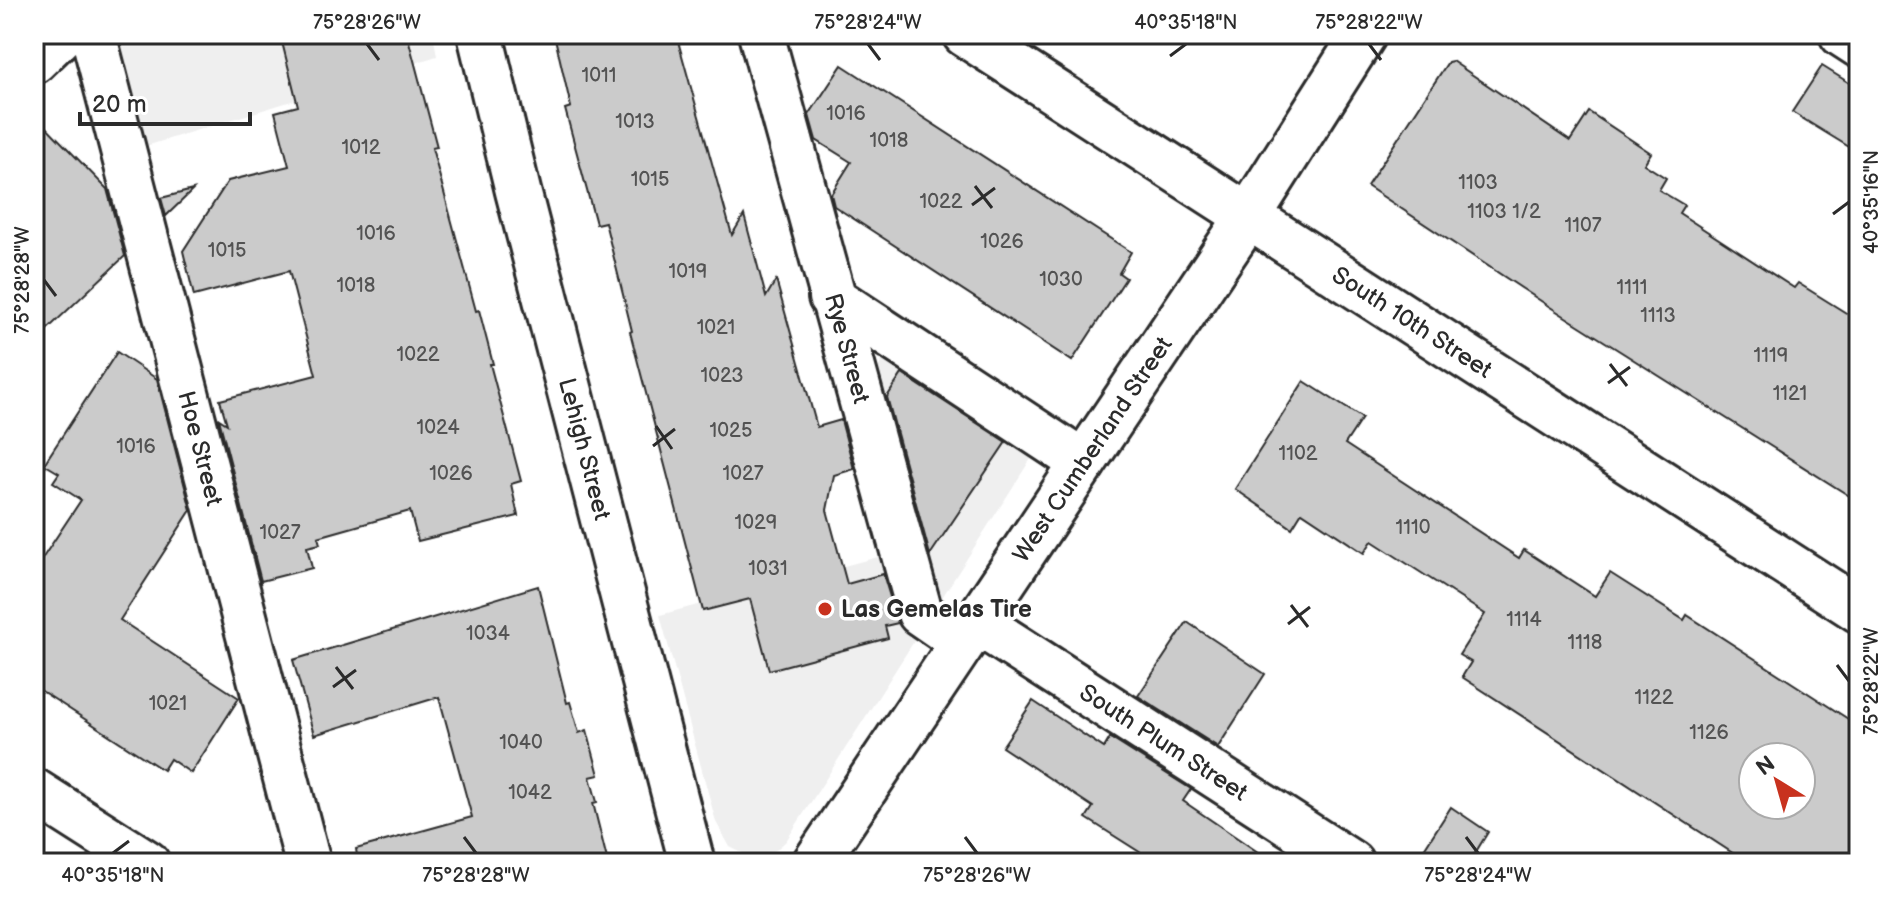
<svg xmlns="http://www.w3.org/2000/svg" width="1893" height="897" viewBox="0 0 1893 897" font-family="'Balsamiq Sans',sans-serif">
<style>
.built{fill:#efefef}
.building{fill:#cbcbcb;stroke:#2b2b2b;stroke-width:2;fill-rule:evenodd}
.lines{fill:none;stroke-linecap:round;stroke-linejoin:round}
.minor-casing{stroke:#2b2b2b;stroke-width:50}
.major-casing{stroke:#2b2b2b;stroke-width:50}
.minor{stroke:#fff;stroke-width:44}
.major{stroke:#fff;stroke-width:44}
.ticks{fill:none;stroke:#2b2b2b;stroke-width:3}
.poi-dot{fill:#c8321e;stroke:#fff;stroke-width:3}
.labels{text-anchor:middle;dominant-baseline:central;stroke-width:7;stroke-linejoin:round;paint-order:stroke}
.number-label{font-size:20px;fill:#535353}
.street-label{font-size:24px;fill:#2b2b2b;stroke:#fff}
.poi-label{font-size:24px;font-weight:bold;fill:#2b2b2b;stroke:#fff;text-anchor:start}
.neatline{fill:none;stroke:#2b2b2b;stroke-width:3}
.ticks-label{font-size:20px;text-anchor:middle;fill:#2b2b2b}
</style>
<rect width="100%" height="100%" fill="#fff"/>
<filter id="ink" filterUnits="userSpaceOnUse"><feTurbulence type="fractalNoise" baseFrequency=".0125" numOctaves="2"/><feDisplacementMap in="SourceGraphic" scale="16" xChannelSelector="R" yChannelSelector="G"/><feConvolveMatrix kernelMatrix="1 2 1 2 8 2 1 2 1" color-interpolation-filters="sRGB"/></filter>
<g filter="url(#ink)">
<g class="built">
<path d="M 118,34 L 433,34 L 437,56 L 146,146 Z"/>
<path d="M 886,355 L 1034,454 L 786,841 L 776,850 L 761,856 L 744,854 L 730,847 L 716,822 L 660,615 L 889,554 L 867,385 Z"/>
</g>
<g class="building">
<path d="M 280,34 L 407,34 L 437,147 L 432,148 L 476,311 L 479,310 L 493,364 L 490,364 L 521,481 L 511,484 L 518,516 L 418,541 L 410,511 L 318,537 L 320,544 L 307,547 L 312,568 L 261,581 L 219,419 L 227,424 L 220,400 L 316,375 L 289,271 L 194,296 L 183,251 L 228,181 L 289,166 L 275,112 L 298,106 Z"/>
<path d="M 554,34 L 676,34 L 732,235 L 744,215 L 766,297 L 776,280 L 817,427 L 841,420 L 854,469 L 834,475 L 827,510 L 847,584 L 883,574 L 898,623 L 885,626 L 888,638 L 769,670 L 750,599 L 703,611 L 630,332 L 632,331 L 605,222 L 596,224 L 565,109 L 571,107 Z"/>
<path d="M 1452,61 L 1570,141 L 1589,112 L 1651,153 L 1644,164 L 1666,178 L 1659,190 L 1684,205 L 1679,213 L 1794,288 L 1798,283 L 1859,321 L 1859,502 L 1550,307 L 1367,186 L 1448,62 Z"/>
<path d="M 842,65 L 1131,252 L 1119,273 L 1126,278 L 1072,361 L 834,206 L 831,194 L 851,162 L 816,140 L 809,115 Z"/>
<path d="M 1822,66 L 1859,89 L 1859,153 L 1792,112 Z"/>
<path d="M 34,114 L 107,189 L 125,256 L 34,342 Z"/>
<path d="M 193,190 L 166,216 L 161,198 Z"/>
<path d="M 117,352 L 157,379 L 191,510 L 120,620 L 239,698 L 191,773 L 170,759 L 163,770 L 34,686 L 34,571 L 81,500 L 53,482 L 59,473 L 44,464 Z"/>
<path d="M 902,374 L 1006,442 L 930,555 L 887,397 Z"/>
<path d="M 1304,381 L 1362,418 L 1345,444 L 1519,558 L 1524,550 L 1595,596 L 1610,573 L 1684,620 L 1687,615 L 1859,726 L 1859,863 L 1748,863 L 1462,677 L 1471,662 L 1459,655 L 1485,614 L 1372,541 L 1364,553 L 1302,512 L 1292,528 L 1235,489 ZM 1753,757 L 1801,757 L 1801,805 L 1753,805 Z"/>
<path d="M 538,586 L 567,703 L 570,702 L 579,733 L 587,730 L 599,775 L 590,777 L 597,802 L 593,803 L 608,863 L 358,863 L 356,849 L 472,817 L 439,697 L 314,735 L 293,660 Z"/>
<path d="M 1187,622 L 1265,674 L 1218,747 L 1138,696 Z"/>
<path d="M 1033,701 L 1104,748 L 1110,738 L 1191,789 L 1183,801 L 1274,863 L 1157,863 L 1086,818 L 1093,807 L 1002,747 Z"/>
<path d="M 1451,807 L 1488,832 L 1469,863 L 1415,863 Z"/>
</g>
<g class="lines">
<defs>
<g id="minor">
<path id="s1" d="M 93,34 L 308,863"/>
<path id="s2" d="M 761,34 L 920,613 L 962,642"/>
<path id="s3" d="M 965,34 L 1859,610"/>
<path d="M 1842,34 L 1859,45"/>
<path d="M 34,61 L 62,34"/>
<path d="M 831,297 L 1083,463"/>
<path id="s4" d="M 977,622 L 1351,863"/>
<path d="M 34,791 L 147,863"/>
<path id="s5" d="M 815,863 L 1248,217 L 1364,34"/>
</g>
<g id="major">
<path id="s6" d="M 480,34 L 518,191 L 692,863"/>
</g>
</defs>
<use href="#minor" class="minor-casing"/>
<use href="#major" class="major-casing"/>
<use href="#minor" class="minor"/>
<use href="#major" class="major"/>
</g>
</g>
<path class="ticks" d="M 367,44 L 379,60M 868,44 L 880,60M 1369,44 L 1381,60M 1170,56 L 1186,44M 975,186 L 992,208M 972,205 L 995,188M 1833,214 L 1849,202M 44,280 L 56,296M 1610,364 L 1627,386M 1608,383 L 1630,367M 656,426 L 672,449M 653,446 L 675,429M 1291,605 L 1308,627M 1288,624 L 1310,607M 1837,665 L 1849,681M 336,667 L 353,689M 333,687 L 356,670M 464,837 L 476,853M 965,837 L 977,853M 1466,837 L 1478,853M 113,853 L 129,841"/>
<circle class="poi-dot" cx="825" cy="609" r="8"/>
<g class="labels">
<g class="number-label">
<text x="599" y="76">1011</text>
<text x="846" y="114">1016</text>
<text x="635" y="122">1013</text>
<text x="889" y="141">1018</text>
<text x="361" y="148">1012</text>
<text x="650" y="180">1015</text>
<text x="1478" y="183">1103</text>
<text x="941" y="202">1022</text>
<text x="1504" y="212">1103 1/2</text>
<text x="1583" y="226">1107</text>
<text x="376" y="234">1016</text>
<text x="1002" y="242">1026</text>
<text x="227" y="251">1015</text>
<text x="688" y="272">1019</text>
<text x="1061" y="280">1030</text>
<text x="356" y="286">1018</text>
<text x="1632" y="288">1111</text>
<text x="1658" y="316">1113</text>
<text x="716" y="328">1021</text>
<text x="418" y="355">1022</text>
<text x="1771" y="356">1119</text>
<text x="722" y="376">1023</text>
<text x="1790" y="394">1121</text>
<text x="438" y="428">1024</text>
<text x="731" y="431">1025</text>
<text x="136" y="447">1016</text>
<text x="1298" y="454">1102</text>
<text x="451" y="474">1026</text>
<text x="743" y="474">1027</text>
<text x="756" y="523">1029</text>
<text x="1413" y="528">1110</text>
<text x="280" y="533">1027</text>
<text x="768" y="569">1031</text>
<text x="1524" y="620">1114</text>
<text x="488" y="634">1034</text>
<text x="1585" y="643">1118</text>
<text x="1654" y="698">1122</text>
<text x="168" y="704">1021</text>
<text x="1709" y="733">1126</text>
<text x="521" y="743">1040</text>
<text x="530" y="793">1042</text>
</g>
<g class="street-label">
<text stroke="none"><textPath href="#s3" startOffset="532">South 10th Street</textPath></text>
<text stroke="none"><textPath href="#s2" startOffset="326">Rye Street</textPath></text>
<text stroke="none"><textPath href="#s1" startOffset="428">Hoe Street</textPath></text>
<text stroke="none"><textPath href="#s6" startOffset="428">Lehigh Street</textPath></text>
<text stroke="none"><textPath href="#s5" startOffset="498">West Cumberland Street</textPath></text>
<text stroke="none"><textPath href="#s4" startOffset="222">South Plum Street</textPath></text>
</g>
<g class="poi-label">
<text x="841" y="609">Las Gemelas Tire</text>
</g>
</g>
<rect width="1893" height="897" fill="none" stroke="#fff" stroke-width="88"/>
<g transform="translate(1777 781) rotate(323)"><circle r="38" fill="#ffffff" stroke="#aaaaaa" stroke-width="2"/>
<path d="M0-6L14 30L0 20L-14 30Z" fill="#c8321e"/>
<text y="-12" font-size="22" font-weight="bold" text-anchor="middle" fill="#2b2b2b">N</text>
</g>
<path d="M80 112v12h170v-12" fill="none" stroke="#2b2b2b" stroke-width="4"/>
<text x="92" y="112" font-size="24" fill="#2b2b2b" stroke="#ffffff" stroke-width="6" paint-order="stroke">20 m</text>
<rect x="44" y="44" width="1805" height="809" class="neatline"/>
<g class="ticks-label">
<text x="367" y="29">75°28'26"W</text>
<text x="868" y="29">75°28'24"W</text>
<text x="1186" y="29">40°35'18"N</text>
<text x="1369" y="29">75°28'22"W</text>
<text transform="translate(1871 202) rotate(-90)" y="7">40°35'16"N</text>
<text transform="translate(22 280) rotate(-90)" y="7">75°28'28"W</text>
<text transform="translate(1871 681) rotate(-90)" y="7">75°28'22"W</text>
<text x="113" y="882">40°35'18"N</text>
<text x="476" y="882">75°28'28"W</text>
<text x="977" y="882">75°28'26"W</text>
<text x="1478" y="882">75°28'24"W</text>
</g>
</svg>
